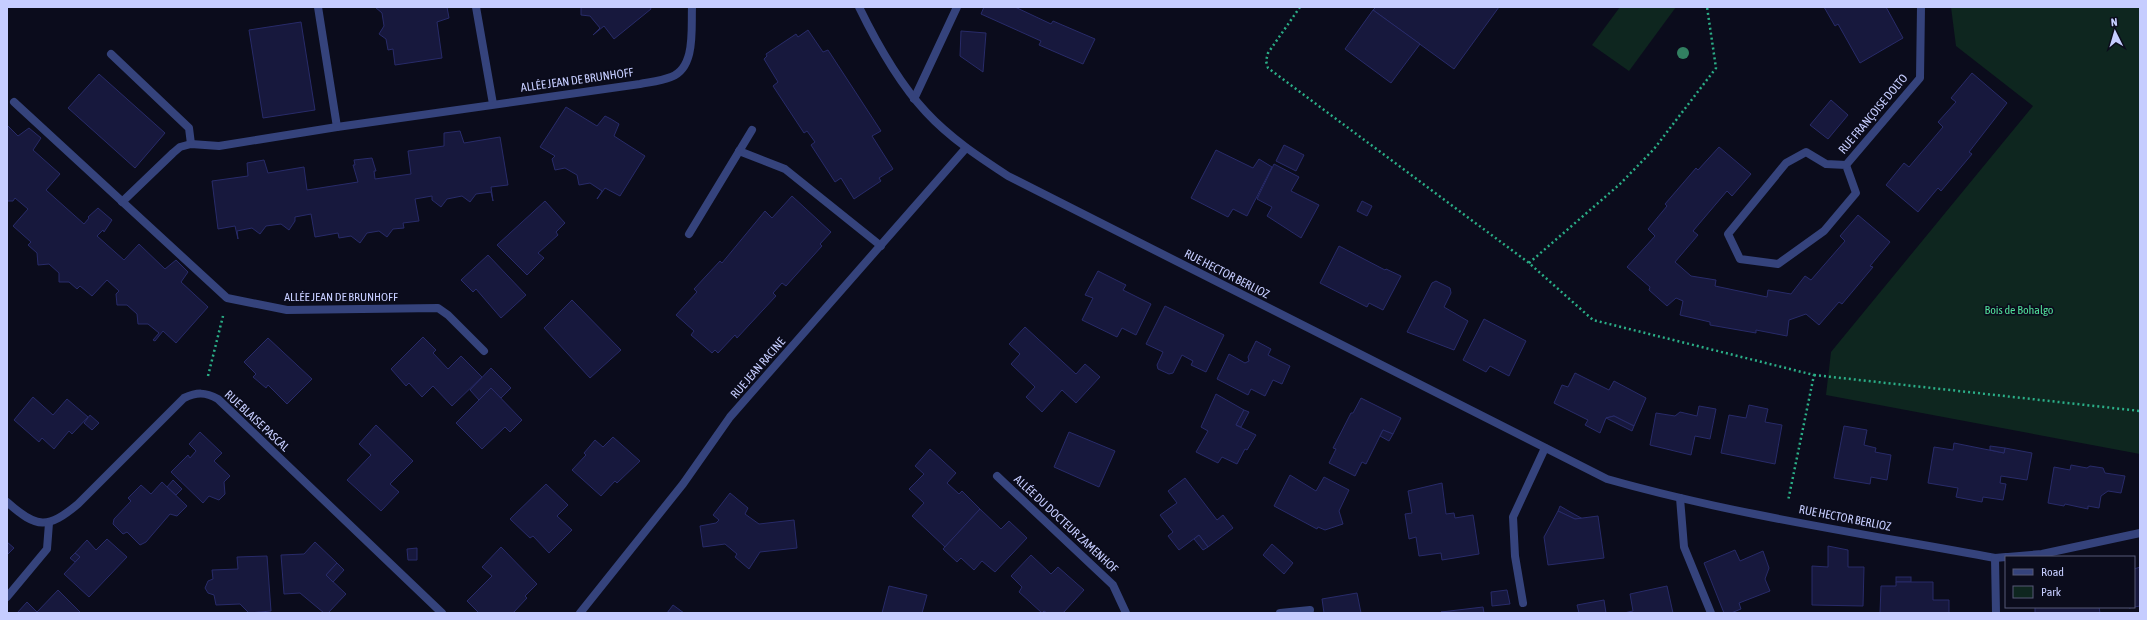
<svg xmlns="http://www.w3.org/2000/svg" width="2147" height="620" viewBox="0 0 2147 620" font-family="'Asap Condensed',sans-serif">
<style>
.green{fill:#0e261f}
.building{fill:#17183d;stroke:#282b69}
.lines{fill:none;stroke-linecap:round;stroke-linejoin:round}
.path{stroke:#2bae87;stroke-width:2.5;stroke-dasharray:2 3;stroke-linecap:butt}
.service{stroke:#35437c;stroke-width:8}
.minor{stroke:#35437c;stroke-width:8}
.tree{fill:#328061}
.labels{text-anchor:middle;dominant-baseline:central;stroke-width:3.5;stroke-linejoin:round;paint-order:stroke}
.street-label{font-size:12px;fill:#c6cdff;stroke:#0b0c1c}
.park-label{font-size:12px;fill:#51df9a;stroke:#0b0c1c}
</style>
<rect width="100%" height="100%" fill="#0b0c1c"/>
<g class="green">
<path d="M 1620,7 L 1676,7 L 1629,71 L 1592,45 Z"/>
<path d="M 1951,7 L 2140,7 L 2140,454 L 1826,395 L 1831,352 L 2033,106 L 1956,46 Z"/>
</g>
<g class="building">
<path d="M 447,7 L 449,18 L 437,22 L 442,58 L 395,65 L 393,49 L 388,50 L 386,39 L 379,34 L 384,26 L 382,13 L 375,7 Z"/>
<path d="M 581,7 L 650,7 L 651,9 L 614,39 L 604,26 L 593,35 L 600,28 L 590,16 L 581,15 Z"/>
<path d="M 984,7 L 1015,7 L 1051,24 L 1053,21 L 1095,39 L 1083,64 L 1039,45 L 1041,41 L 981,14 Z"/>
<path d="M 1376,7 L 1499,7 L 1454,69 L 1373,10 Z"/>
<path d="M 1824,7 L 1886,7 L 1903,38 L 1860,63 L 1838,24 L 1835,26 Z"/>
<path d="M 1373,10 L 1420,44 L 1391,83 L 1345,49 Z"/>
<path d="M 301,22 L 315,110 L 263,118 L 249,30 Z"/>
<path d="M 808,30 L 823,52 L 828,50 L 881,131 L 872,136 L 893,169 L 879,178 L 881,181 L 854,199 L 841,178 L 835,182 L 811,145 L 815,142 L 807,131 L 804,133 L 773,86 L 778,82 L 764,59 L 767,56 L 766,54 L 796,34 L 798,37 Z"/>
<path d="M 961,31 L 986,33 L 983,72 L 960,56 Z"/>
<path d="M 1972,73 L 2007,103 L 1969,152 L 1972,154 L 1941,191 L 1938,188 L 1918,212 L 1886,185 L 1904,163 L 1909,167 L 1943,127 L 1938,122 L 1956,102 L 1951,98 Z"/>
<path d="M 99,74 L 165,133 L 135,168 L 68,108 Z"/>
<path d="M 1831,100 L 1848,115 L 1828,139 L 1810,125 Z"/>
<path d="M 566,107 L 597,126 L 605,116 L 611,119 L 619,124 L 614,136 L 645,156 L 620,196 L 605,188 L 597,199 L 602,191 L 590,183 L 579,185 L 577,175 L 565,168 L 555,170 L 552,159 L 555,156 L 540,147 Z"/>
<path d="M 7,125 L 18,136 L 29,128 L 41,138 L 33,150 L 60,174 L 46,190 L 84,224 L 89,218 L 88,217 L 98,208 L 112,220 L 104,232 L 103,230 L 97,236 L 124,260 L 139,244 L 165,269 L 176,260 L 188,272 L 181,282 L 208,307 L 176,343 L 163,331 L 155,341 L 153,340 L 159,333 L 148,324 L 138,324 L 137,314 L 127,305 L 117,305 L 116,294 L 119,291 L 107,280 L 92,296 L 80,286 L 77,289 L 69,282 L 59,282 L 59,273 L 49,264 L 38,265 L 37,253 L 28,245 L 31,242 L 13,226 L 28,209 L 15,198 L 13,201 L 7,201 Z"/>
<path d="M 460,131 L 464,143 L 500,137 L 508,185 L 491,187 L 493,201 L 491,192 L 476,194 L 470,202 L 462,196 L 447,199 L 441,207 L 432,200 L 432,196 L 415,199 L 419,221 L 403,223 L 404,228 L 393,229 L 387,237 L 379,231 L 367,233 L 360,243 L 351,236 L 339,238 L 338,233 L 315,237 L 311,214 L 295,217 L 295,221 L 289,230 L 281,224 L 266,226 L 260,234 L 252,228 L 237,231 L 238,239 L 235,226 L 218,229 L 212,181 L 248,176 L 247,163 L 264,160 L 268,173 L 304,167 L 307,190 L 358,182 L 353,165 L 355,165 L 354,160 L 372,158 L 376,171 L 374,171 L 375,179 L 411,174 L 408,151 L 444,146 L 444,133 Z"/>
<path d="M 1284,145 L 1304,155 L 1296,171 L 1276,161 Z"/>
<path d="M 1719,147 L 1751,174 L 1732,196 L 1727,191 L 1693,231 L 1698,235 L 1675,262 L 1691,276 L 1716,280 L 1715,286 L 1767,297 L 1768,290 L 1791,294 L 1805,276 L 1811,280 L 1845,241 L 1840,236 L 1858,215 L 1890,242 L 1870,266 L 1873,267 L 1842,304 L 1839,302 L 1819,325 L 1806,314 L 1789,320 L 1787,336 L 1756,330 L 1756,333 L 1710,325 L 1710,322 L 1680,315 L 1683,301 L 1676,298 L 1667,306 L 1649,290 L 1650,287 L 1627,267 L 1655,236 L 1648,229 L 1667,206 L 1665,204 L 1696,168 L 1698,170 Z"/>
<path d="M 1216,150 L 1253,168 L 1259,159 L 1272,167 L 1247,216 L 1233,209 L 1228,217 L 1191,198 Z"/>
<path d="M 1274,164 L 1299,177 L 1291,191 L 1319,205 L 1301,238 L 1267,216 L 1272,207 L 1257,199 Z"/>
<path d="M 792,196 L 831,232 L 820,244 L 822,246 L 786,286 L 782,283 L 773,293 L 776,296 L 737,338 L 735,335 L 718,353 L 715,350 L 712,353 L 691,335 L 694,331 L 676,315 L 697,292 L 694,289 L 720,261 L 722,263 L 765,211 L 772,218 Z"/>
<path d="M 545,201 L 565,223 L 556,232 L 558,235 L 538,253 L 544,258 L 527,275 L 497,245 Z"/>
<path d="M 1362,201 L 1372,206 L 1367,216 L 1357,211 Z"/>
<path d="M 1339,246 L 1385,270 L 1386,269 L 1401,276 L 1383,310 L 1369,303 L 1367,307 L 1320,283 Z"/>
<path d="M 488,255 L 526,295 L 501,318 L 476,289 L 473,292 L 461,280 Z"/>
<path d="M 1098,271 L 1126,285 L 1123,290 L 1151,304 L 1136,335 L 1122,328 L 1117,337 L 1082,320 L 1093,298 L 1085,295 Z"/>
<path d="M 1436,281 L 1450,288 L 1451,293 L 1444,307 L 1468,321 L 1454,350 L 1407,332 L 1432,283 Z"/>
<path d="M 572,300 L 621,350 L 590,378 L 544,328 Z"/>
<path d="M 1165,306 L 1224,335 L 1206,372 L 1191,365 L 1193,361 L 1182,355 L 1173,373 L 1169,374 L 1158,369 L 1157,365 L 1163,352 L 1146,344 Z"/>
<path d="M 1484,319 L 1526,341 L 1509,376 L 1490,366 L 1486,372 L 1463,360 Z"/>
<path d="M 1025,327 L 1076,374 L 1085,364 L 1100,377 L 1076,403 L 1062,390 L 1042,412 L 1026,397 L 1035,387 L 1011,364 L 1020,354 L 1009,344 Z"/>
<path d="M 423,337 L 436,350 L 433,353 L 448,369 L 461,356 L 482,377 L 452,406 L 433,386 L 422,397 L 409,383 L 406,386 L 391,369 Z"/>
<path d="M 268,338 L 312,379 L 287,404 L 268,385 L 266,388 L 253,377 L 256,374 L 244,362 Z"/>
<path d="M 1256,341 L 1271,349 L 1268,355 L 1290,366 L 1282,384 L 1273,380 L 1265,396 L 1251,389 L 1248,395 L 1217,379 L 1229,354 L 1245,363 L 1249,361 L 1248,357 Z"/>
<path d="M 491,368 L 511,388 L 501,398 L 491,388 L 479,400 L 470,390 Z"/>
<path d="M 1575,373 L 1609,390 L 1614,381 L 1646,398 L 1634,426 L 1614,416 L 1606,418 L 1600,433 L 1585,425 L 1588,420 L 1554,403 L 1562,385 L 1568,387 Z"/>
<path d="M 491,388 L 522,420 L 510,432 L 505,427 L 482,449 L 456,423 Z"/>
<path d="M 1216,394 L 1244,410 L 1236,425 L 1256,435 L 1247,450 L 1245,449 L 1237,464 L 1222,457 L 1218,463 L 1196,452 L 1208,431 L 1201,427 Z"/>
<path d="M 33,397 L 53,415 L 67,399 L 88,417 L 72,434 L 69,431 L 54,449 L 42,438 L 39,442 L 14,420 Z"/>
<path d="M 1361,398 L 1401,418 L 1393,434 L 1383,430 L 1366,464 L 1362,462 L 1355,476 L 1329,463 L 1336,449 L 1333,448 L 1351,413 L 1353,413 Z"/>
<path d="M 1749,405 L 1768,409 L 1765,422 L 1782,425 L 1775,464 L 1721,453 L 1729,415 L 1746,418 Z"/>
<path d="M 1699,406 L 1716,409 L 1710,439 L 1695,436 L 1691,455 L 1650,445 L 1656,413 L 1675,416 L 1680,412 L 1697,416 Z"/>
<path d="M 1244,410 L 1249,412 L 1241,427 L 1236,425 Z"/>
<path d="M 90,415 L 99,423 L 92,430 L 84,423 Z"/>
<path d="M 1614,416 L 1634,426 L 1632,431 L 1606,418 Z"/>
<path d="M 376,425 L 413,461 L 390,484 L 399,492 L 381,511 L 347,480 L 371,455 L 359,444 Z"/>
<path d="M 1844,426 L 1867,430 L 1864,445 L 1876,448 L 1875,452 L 1891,455 L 1887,480 L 1871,477 L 1870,484 L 1834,478 Z"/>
<path d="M 1383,430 L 1393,434 L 1389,441 L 1380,436 Z"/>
<path d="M 200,432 L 222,453 L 214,461 L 230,476 L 224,482 L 225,494 L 219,500 L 209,496 L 203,503 L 171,472 L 188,455 L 190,458 L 196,451 L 189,444 Z"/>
<path d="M 1069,432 L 1115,451 L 1099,487 L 1054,467 Z"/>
<path d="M 613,437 L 640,461 L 617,483 L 615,481 L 601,496 L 572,470 L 586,455 L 584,453 L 595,440 L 603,447 Z"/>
<path d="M 1954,443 L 2004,453 L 2005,448 L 2032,453 L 2027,480 L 2001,476 L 2000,483 L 2006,484 L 2003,500 L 1983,497 L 1982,502 L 1956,497 L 1958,488 L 1928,483 L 1934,447 L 1953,450 Z"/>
<path d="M 1990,446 L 2005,448 L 2004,453 L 1990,450 Z"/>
<path d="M 930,449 L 956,473 L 947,483 L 959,494 L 962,491 L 980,509 L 945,547 L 912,516 L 924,503 L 909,489 L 924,474 L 915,466 Z"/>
<path d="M 2071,465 L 2087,468 L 2090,466 L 2103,468 L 2105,473 L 2125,476 L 2121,493 L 2108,491 L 2101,496 L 2099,508 L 2088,506 L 2088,509 L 2065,504 L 2064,506 L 2048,503 L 2054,467 L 2070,470 Z"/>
<path d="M 1290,475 L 1316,491 L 1324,477 L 1349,490 L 1339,511 L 1343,524 L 1325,530 L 1318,527 L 1317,529 L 1274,506 Z"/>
<path d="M 1185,478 L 1217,520 L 1223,515 L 1233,528 L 1208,547 L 1199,535 L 1179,550 L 1168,536 L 1173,532 L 1160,515 L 1177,503 L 1168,491 Z"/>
<path d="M 173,480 L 182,489 L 176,495 L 167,487 Z"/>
<path d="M 162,482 L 187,506 L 177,516 L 170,514 L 146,542 L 140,545 L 127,532 L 123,534 L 113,524 L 114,519 L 131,501 L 128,498 L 141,485 L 151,494 Z"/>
<path d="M 1442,483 L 1446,514 L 1454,513 L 1455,518 L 1473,515 L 1479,554 L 1442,560 L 1441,553 L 1419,556 L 1416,537 L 1409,539 L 1405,514 L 1412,513 L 1408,491 Z"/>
<path d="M 546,484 L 568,505 L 557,516 L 572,530 L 549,553 L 533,536 L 530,538 L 510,519 Z"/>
<path d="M 730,493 L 748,508 L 745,514 L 759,524 L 794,520 L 797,548 L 760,552 L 749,569 L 735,557 L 737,554 L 725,544 L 703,547 L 700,526 L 716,523 L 719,520 L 713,515 Z"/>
<path d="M 1560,506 L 1572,513 L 1583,519 L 1575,519 L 1558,511 Z"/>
<path d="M 980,509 L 1001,529 L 1009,521 L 1027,538 L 995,572 L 982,561 L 974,570 L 961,558 L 957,562 L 943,549 Z"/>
<path d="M 1558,511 L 1575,519 L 1598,516 L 1604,558 L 1548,565 L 1544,537 Z"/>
<path d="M 1199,535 L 1208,547 L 1203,550 L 1194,539 Z"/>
<path d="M 107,539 L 127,557 L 89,597 L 64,574 L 80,557 L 75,553 L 87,540 L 96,550 Z"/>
<path d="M 7,542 L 14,548 L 7,555 Z"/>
<path d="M 315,542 L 337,563 L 326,575 L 346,594 L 328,613 L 324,613 L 300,593 L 284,594 L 281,555 L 304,554 Z"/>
<path d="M 1272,544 L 1293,563 L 1284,574 L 1263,555 Z"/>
<path d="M 1828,546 L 1848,550 L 1848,567 L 1864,567 L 1863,606 L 1812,605 L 1812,566 L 1828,567 Z"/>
<path d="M 501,547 L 537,584 L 525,596 L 527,598 L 513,613 L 479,613 L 467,601 L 492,576 L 482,567 Z"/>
<path d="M 417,548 L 417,560 L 408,560 L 407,549 Z"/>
<path d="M 1735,550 L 1740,561 L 1763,551 L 1769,568 L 1765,579 L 1770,591 L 1739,603 L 1741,609 L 1731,613 L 1724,613 L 1704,563 Z"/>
<path d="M 75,553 L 80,557 L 75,562 L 70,558 Z"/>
<path d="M 1031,555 L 1051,574 L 1058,567 L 1084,590 L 1063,613 L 1047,613 L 1044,611 L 1042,613 L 1019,592 L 1022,587 L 1011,576 Z"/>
<path d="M 267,556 L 271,611 L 249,613 L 240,604 L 216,605 L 214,595 L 208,593 L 205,588 L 208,581 L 213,579 L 212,570 L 238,569 L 237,557 Z"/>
<path d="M 337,563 L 344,570 L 333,582 L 326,575 Z"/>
<path d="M 2140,567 L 2140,606 L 2129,608 L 2134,607 L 2134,569 Z"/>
<rect x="1896" y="577" width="15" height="5"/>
<path d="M 1896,582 L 1933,582 L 1933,600 L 1949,600 L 1949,613 L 1880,613 L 1881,586 L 1896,586 Z"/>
<path d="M 889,586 L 927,595 L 922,613 L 882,613 Z"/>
<path d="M 1667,586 L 1673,613 L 1624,613 L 1633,611 L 1630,594 Z"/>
<path d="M 58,590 L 81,613 L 17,613 L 27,602 L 37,612 Z"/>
<path d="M 1507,590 L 1510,604 L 1492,606 L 1491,592 Z"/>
<path d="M 1357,593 L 1361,613 L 1324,613 L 1322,599 Z"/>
<path d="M 1604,600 L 1606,613 L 1579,613 L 1577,605 Z"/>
<path d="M 673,605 L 684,613 L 667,613 Z"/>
<path d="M 1483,607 L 1484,613 L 1441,612 Z"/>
<path d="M 2035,607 L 2099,607 L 2100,613 L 2035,613 Z"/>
</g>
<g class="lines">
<g class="path">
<path d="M 1300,7 L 1268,53 L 1266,61 L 1268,68 L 1529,263 L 1593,320 L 1814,375 L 1788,501"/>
<path d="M 1529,263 L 1620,184 L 1654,149 L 1716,68 L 1707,7"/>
<path d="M 1814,375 L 2140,411"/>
<path d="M 208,376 L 223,316"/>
</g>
<g class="service">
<path d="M 476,7 L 493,104"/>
<path d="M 111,54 L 189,128 L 191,144"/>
<path d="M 914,99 L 957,7"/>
<path d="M 739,151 L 785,169 L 881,246"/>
<path d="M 689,234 L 752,130"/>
<path d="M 1280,613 L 1310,610"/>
</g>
<g class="minor">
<path d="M 318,7 L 337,127"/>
<path d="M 859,7 C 877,44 898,82 926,112 C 950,138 979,157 1008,176 L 1607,479 C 1734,515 1866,534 1995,558 L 2006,557"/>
<path d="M 14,102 L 227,298 L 287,310 L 438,308 L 448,315 L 484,351"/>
<path d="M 1806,152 L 1826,164 L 1846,165 L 1856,193 L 1824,231 L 1778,264 L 1740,259 L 1728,234 L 1786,163 Z"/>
<path d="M 1846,165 L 1920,78 L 1921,7"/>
<path d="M 122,202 L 173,153 L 180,147 L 191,144 L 219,146 L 337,127 L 640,84 C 650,82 661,81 671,77 C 696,68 691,29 692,7"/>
<path d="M 997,476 L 1113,585 L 1126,613"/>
<path d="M 1680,498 L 1684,547 L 1711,613"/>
<path d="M 7,502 C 37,529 48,529 78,504 L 184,398 C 197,392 205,392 218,399 L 442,613"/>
<path d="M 2008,557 L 2042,554 L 2140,533"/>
<path d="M 1995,558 L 1996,613"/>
<path d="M 7,597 L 47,549 L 49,523"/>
<path d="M 1523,603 L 1515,556 L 1513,517 L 1545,448"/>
<path d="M 580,613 L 683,484 L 730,417 L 966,148"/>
</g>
</g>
<circle class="tree" cx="1683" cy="53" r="6"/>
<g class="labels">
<g class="street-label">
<text transform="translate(577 80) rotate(-8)">ALLÉE JEAN DE BRUNHOFF</text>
<text transform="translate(1873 114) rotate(-50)">RUE FRANÇOISE DOLTO</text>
<text transform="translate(1227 274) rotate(27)">RUE HECTOR BERLIOZ</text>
<text x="341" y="297">ALLÉE JEAN DE BRUNHOFF</text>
<text transform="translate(758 368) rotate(-49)">RUE JEAN RACINE</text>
<text transform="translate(257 421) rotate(43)">RUE BLAISE PASCAL</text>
<text transform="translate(1845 518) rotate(11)">RUE HECTOR BERLIOZ</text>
<text transform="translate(1066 524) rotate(43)">ALLÉE DU DOCTEUR ZAMENHOF</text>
</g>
<g class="park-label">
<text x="2019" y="310">Bois de Bohalgo</text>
</g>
</g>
<rect width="2147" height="620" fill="none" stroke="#c6cdff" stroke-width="16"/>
<rect x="2005" y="556" width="130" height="52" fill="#0b0c1c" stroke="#565977"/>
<rect x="2013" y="569" width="20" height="6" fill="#35437c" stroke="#565977"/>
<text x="2041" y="576" font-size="12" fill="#c6cdff">Road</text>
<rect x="2013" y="586" width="20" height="12" fill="#0e261f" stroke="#565977"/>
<text x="2041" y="596" font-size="12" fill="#c6cdff">Park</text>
<g transform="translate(2115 32) rotate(355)" stroke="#0b0c1c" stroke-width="3" paint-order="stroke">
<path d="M0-3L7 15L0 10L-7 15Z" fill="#c6cdff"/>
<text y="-6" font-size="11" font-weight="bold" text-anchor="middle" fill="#c6cdff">N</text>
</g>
</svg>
